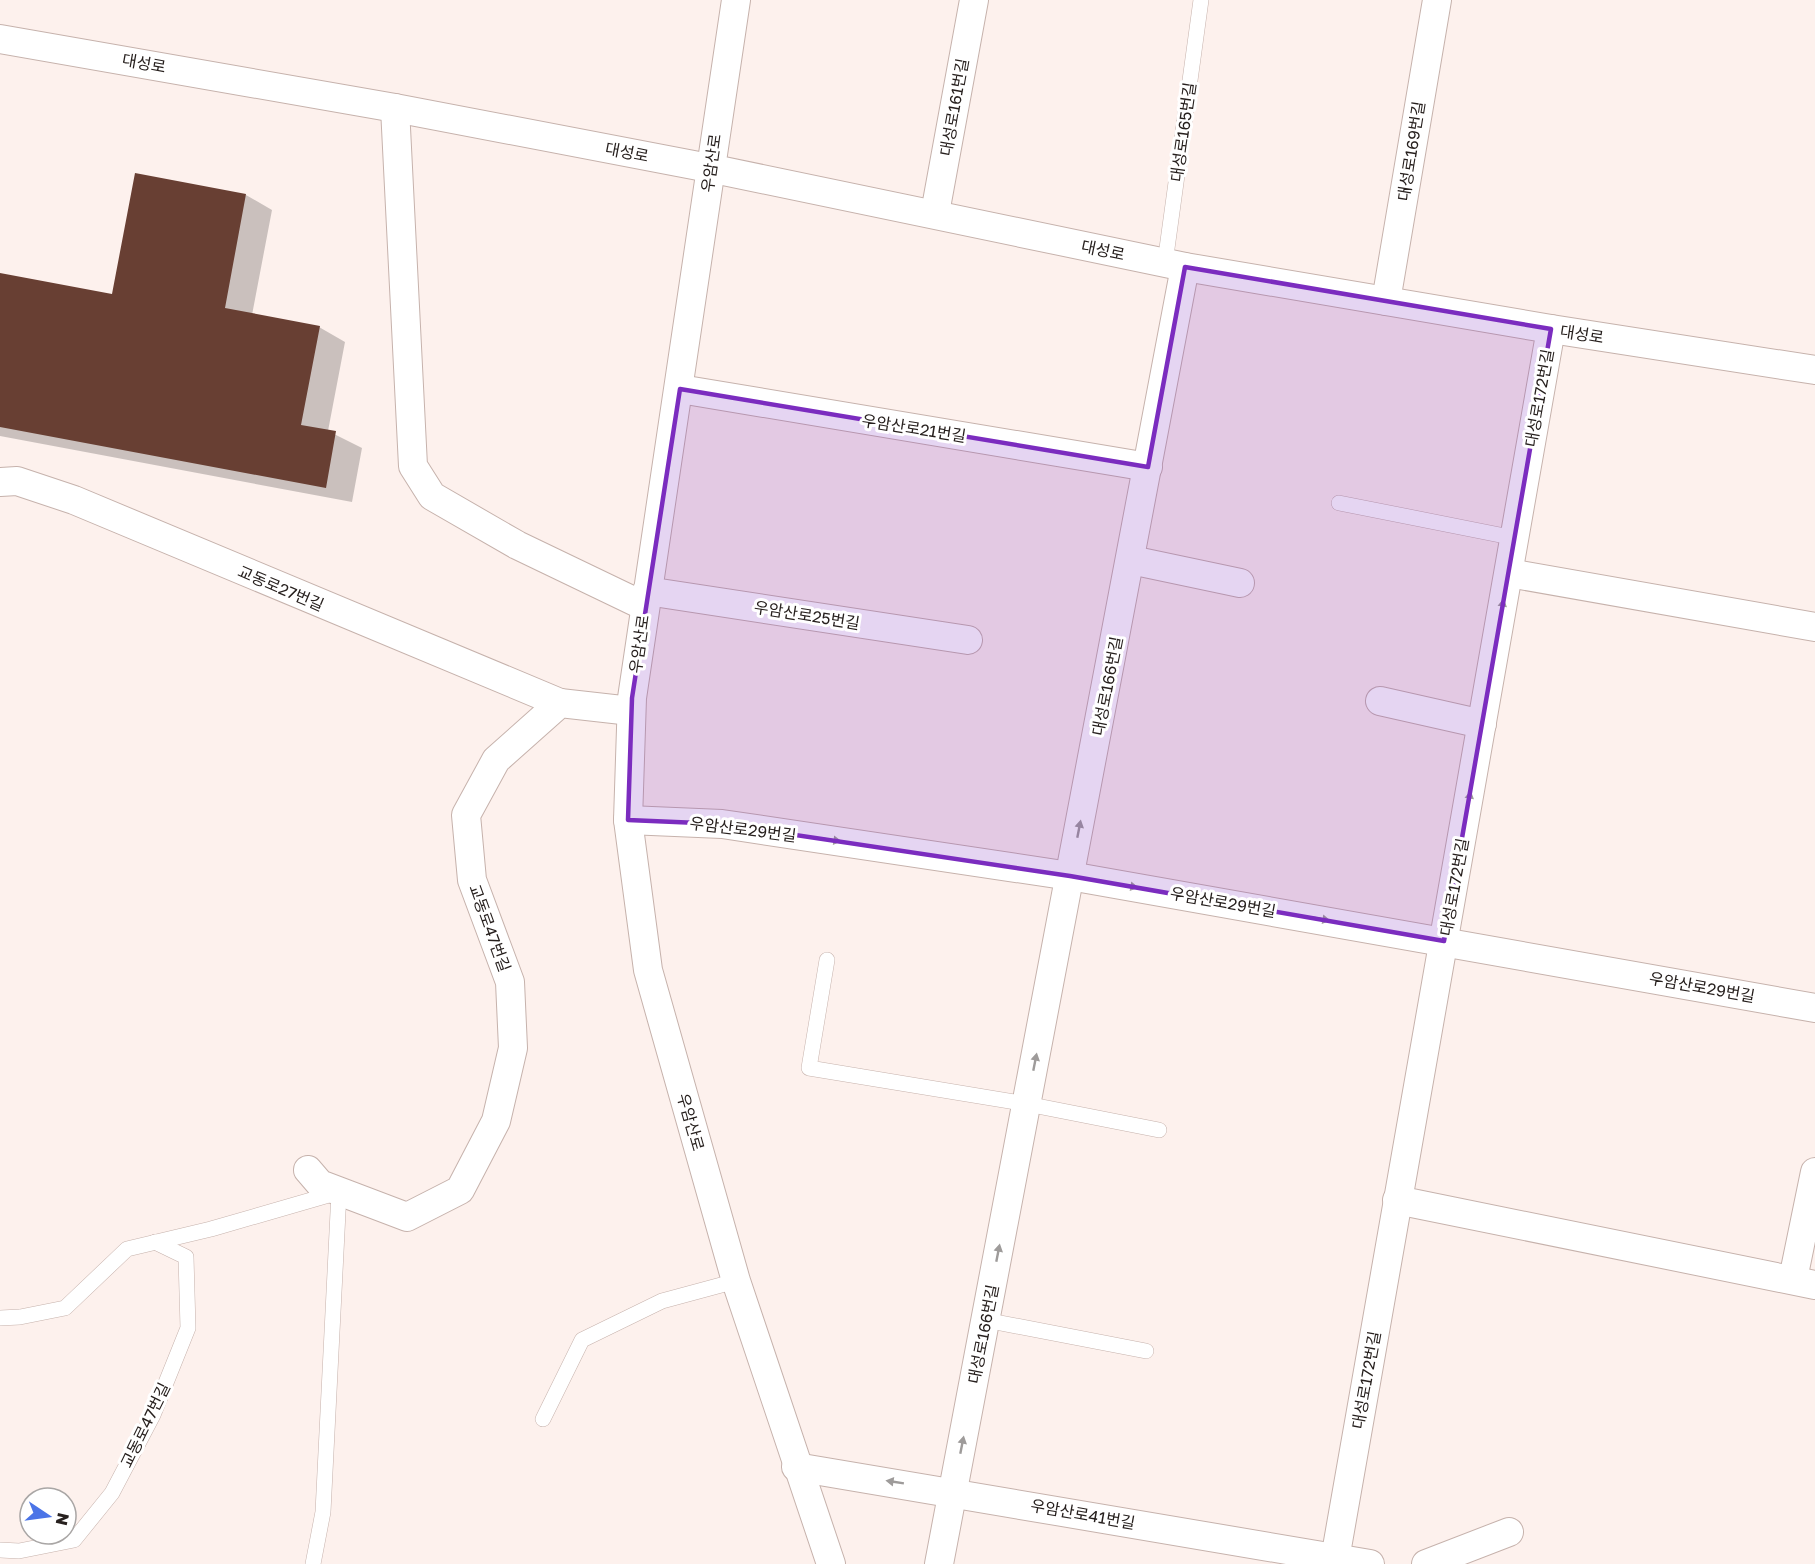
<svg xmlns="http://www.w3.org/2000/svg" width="1815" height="1564" viewBox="0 0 1815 1564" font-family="'Golos Text','Noto Sans KR',sans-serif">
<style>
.shadow{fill:#0003}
.building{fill:#683f33}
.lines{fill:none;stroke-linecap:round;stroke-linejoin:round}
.service-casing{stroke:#c6b2ac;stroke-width:16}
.minor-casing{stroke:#c6b2ac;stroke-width:30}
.service{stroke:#fff;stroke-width:15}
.minor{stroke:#fff;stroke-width:28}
.oneway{fill:#9e9b9a}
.marked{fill:#7b2cbf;fill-opacity:0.2;stroke:#7b2cbf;stroke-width:4.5;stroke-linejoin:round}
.labels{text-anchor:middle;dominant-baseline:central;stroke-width:6;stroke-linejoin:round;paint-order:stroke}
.street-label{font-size:16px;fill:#27201e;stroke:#fff}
</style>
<rect width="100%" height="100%" fill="#fdf1ed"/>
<path class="shadow" d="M 246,195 L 272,210 L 252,315 L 319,327 L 345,342 L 328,431 L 362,448 L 352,502 L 0,436 L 0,274 L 113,295 Z"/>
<path class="building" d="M 135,173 L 246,194 L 225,308 L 320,326 L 301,425 L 336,431 L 326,488 L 0,427 L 0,273 L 112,294 Z"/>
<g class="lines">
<defs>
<g id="service">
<path d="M 1165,263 L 1201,0"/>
<path d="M 1339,503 L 1515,538"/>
<path d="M 827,960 L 809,1068 L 1027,1104 L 1159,1130"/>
<path d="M 0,1318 L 20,1317 L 65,1308 L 127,1249 L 211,1229 L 339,1192 L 323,1512 L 313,1564"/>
<path d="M 985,1320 L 1146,1351"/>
<path d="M 543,1419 L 582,1340 L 662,1301 L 736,1281"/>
<path d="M 0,1550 L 19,1551 L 74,1540 L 112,1493 L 153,1415 L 188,1328 L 186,1257 L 155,1242"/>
</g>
<g id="minor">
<path d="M 736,0 L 632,698 L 628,820 L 648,970 L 736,1281 L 831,1564"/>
<path d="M 0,39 L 395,108 L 709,168 L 1185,267 L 1551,329 L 1815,370"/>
<path d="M 395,108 L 413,466 L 432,496 L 517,545 L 644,606"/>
<path d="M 935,213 L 974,0"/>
<path d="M 1386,301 L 1437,0"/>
<path d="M 680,389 L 1148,467"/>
<path d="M 0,482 L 17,481 L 74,500 L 560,703"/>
<path d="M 1131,560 L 1240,583"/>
<path d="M 1509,573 L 1815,627"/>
<path d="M 647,591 L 968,640"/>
<path d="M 1380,701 L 1482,724"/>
<path d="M 628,820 L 722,824 L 1070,876 L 1815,1008"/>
<path d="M 308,1170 L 320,1184 L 407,1217 L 460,1190 L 496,1121 L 513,1048 L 510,982 L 472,880 L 466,815 L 496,760 L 560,703 L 631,711"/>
<path d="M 1397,1200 L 1815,1285"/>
<path d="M 1793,1279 L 1815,1172"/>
<path d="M 796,1467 L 1370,1564"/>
<path d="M 1335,1559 L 1551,329"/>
<path d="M 939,1564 L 1185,267"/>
<path d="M 1426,1564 L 1509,1532"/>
</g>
</defs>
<use href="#service" class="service-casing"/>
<use href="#minor" class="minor-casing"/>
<use href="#service" class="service"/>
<use href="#minor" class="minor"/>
</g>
<defs><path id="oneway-solid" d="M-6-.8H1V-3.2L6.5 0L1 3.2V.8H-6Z" transform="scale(1.5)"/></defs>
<g class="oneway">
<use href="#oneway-solid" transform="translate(1502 608) rotate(-80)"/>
<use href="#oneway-solid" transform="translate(1469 800) rotate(-80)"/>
<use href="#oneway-solid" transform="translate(1079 829) rotate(-79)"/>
<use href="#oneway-solid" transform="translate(832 840) rotate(8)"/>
<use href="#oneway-solid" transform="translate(1129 886) rotate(10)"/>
<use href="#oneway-solid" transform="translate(1321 919) rotate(10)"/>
<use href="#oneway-solid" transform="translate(1035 1062) rotate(-79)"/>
<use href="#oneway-solid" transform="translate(998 1253) rotate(-79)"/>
<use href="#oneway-solid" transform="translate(962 1445) rotate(-79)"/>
<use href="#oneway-solid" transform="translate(895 1482) rotate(-171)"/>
</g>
<path class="marked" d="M 1185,267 L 1551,329 L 1444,941 L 1070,876 L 722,824 L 628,820 L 632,698 L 680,389 L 1148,467 Z"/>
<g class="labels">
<g class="street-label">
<text transform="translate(144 63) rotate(10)">대성로</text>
<text transform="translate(954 107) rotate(-80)">대성로161번길</text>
<text transform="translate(1183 132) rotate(-82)">대성로165번길</text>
<text transform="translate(1411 151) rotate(-81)">대성로169번길</text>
<text transform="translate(627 152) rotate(11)">대성로</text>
<text transform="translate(711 163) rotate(-82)">우암산로</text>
<text transform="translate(1103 250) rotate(12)">대성로</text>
<text transform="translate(1582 334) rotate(9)">대성로</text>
<text transform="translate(1539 398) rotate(-80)">대성로172번길</text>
<text transform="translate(914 428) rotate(9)">우암산로21번길</text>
<text transform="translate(281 588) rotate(23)">교동로27번길</text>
<text transform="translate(807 615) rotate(9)">우암산로25번길</text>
<text transform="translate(639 644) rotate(-82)">우암산로</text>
<text transform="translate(1107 686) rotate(-79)">대성로166번길</text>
<text transform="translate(743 829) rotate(7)">우암산로29번길</text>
<text transform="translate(1454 887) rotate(-80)">대성로172번길</text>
<text transform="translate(1223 902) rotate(10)">우암산로29번길</text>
<text transform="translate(490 928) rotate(70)">교동로47번길</text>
<text transform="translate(1702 987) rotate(10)">우암산로29번길</text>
<text transform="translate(691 1122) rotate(74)">우암산로</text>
<text transform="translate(983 1334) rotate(-79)">대성로166번길</text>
<text transform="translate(1366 1380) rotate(-80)">대성로172번길</text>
<text transform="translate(145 1425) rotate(-64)">교동로47번길</text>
<text transform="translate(1083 1514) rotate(10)">우암산로41번길</text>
</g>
</g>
<g transform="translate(48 1516) rotate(103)"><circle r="28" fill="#ffffff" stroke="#a9a6a5" stroke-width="1.5"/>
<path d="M0-4.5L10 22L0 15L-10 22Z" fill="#4b74e7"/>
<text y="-9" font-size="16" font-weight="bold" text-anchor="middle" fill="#27201e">N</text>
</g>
</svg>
